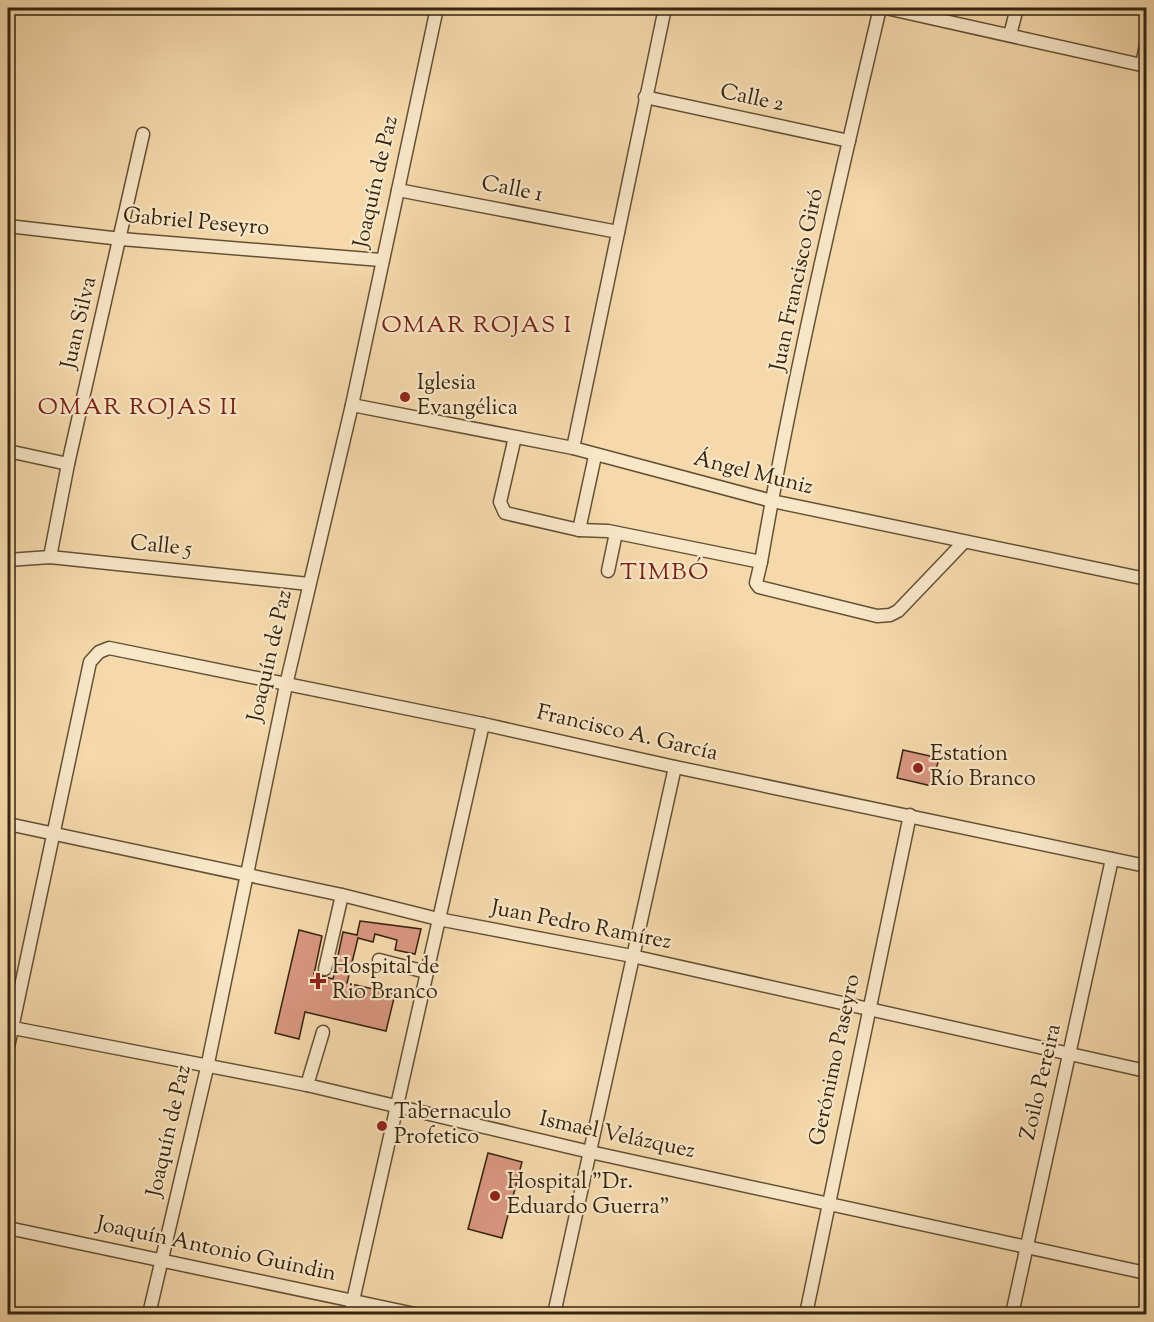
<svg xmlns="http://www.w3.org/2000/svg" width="1154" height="1322" viewBox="0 0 1154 1322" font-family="'Sorts Mill Goudy',serif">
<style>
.building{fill:#d9967f;stroke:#34240e;stroke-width:1.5}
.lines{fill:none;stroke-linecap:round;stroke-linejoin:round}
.minor-casing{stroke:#645135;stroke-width:15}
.minor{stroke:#f8e6c8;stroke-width:12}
.poi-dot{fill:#8f2418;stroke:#f8e6c8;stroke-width:2}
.labels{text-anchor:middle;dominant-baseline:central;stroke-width:4.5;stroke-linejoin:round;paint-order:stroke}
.street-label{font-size:22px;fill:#34240e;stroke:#f8e6c8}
.poi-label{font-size:22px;fill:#34240e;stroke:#f8e6c8;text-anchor:start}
.neighbourhood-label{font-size:24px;letter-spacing:1.5px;fill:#7a1f14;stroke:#f8e6c8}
</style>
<rect width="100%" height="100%" fill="#f5d9ab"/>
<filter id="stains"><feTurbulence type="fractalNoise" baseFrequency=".00333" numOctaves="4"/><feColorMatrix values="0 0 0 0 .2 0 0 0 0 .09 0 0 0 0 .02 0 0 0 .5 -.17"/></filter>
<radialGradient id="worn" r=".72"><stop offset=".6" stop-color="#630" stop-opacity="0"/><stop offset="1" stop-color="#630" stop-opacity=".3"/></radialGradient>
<g class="building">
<path d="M 903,750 L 939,758 L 932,786 L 897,778 Z"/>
<path d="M 360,921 L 421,929 L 415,954 L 395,950 L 397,940 L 375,934 L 373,942 L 358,938 L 347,983 L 395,994 L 386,1031 L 305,1012 L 299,1039 L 275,1033 L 299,930 L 322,936 L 314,974 L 333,979 L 343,932 L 357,935 Z"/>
<path d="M 488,1153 L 522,1162 L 502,1238 L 468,1229 Z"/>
</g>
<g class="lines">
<defs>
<g id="minor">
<path d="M 886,8 L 1146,66"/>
<path d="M 1010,35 L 1017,8"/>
<path d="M 1142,65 L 1146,45"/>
<path d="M 645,97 L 849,141"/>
<path d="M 398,190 L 618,232"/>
<path d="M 8,226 L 121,239 L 381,260"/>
<path d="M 352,405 L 573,448 L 772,501 L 1146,579"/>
<path d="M 515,437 L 500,502 L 505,513 L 579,530 L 608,531 L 761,562 L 756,583 L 759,587 L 877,616 L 890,615 L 898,611 L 964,542"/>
<path d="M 573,448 L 665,8"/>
<path d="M 8,451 L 68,464"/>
<path d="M 579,530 L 595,456"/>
<path d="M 50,557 L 68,464 L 143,134"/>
<path d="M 8,560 L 50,557 L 309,584"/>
<path d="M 761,562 C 793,376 837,191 880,8"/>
<path d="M 608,571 L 616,533"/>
<path d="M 8,824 L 342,895 L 438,919 L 632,956 L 1146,1071"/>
<path d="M 379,960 L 426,972"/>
<path d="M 325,969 L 342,895"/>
<path d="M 8,1027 L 307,1085 L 590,1152 L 1146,1273"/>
<path d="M 8,1047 L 90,662 L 99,652 L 109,648 L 483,724 L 675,767 L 1146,866"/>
<path d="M 307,1085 L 323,1032"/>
<path d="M 8,1228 L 415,1314"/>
<path d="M 149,1314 L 207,1068 L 286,685 L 352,405 L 437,8"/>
<path d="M 350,1314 L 483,724"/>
<path d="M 554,1314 L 675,767"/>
<path d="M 806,1314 L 910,815"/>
<path d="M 1012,1314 L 1112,859"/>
</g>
</defs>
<use href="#minor" class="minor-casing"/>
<use href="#minor" class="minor"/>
</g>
<g class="poi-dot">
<circle cx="405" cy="397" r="6"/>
<circle cx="918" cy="768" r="6"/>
<path d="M315 972h6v6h6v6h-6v6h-6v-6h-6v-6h6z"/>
<circle cx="382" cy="1126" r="6"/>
<circle cx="495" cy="1196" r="6"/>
</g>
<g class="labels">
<g class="street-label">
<text transform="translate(752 99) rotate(12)">Calle 2</text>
<text transform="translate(377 182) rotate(-77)">Joaquín de Paz</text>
<text transform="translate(512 190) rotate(11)">Calle 1</text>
<text transform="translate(196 223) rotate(5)">Gabriel Peseyro</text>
<text transform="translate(798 280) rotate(-78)">Juan Francisco Giró</text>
<text transform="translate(80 323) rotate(-77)">Juan Silva</text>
<text transform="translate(753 474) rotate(14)">Ángel Muniz</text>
<text transform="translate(161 547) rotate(6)">Calle 5</text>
<text transform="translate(271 656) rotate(-77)">Joaquín de Paz</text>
<text transform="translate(627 734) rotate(13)">Francisco A. García</text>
<text transform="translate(581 926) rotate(11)">Juan Pedro Ramírez</text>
<text transform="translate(836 1060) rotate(-78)">Gerónimo Paseyro</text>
<text transform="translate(1042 1082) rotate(-77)">Zoilo Pereira</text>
<text transform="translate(170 1131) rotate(-77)">Joaquín de Paz</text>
<text transform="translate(617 1136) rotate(12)">Ismael Velázquez</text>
<text transform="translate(216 1250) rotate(12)">Joaquín Antonio Guindin</text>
</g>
<g class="poi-label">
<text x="417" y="384">Iglesia<tspan x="417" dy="25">Evangélica</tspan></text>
<text x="930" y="755">Estatíon<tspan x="930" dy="25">Río Branco</tspan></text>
<text x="332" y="968">Hospital de<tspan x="332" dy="25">Rio Branco</tspan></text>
<text x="394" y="1113">Tabernaculo<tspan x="394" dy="25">Profetico</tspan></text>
<text x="507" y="1183">Hospital "Dr.<tspan x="507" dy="25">Eduardo Guerra"</tspan></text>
</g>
<g class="neighbourhood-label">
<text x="477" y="326">OMAR ROJAS I</text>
<text x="138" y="408">OMAR ROJAS II</text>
<text x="665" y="573">TIMBÓ</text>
</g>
</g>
<rect width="1154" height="1322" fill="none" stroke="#f5d9ab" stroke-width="30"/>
<rect x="9" y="9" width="1136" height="1304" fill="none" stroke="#34240e" stroke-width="3"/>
<rect x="15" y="15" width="1124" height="1292" fill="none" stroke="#34240e" stroke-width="1.5"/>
<rect width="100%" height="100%" filter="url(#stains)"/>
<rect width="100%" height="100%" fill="url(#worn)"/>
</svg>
